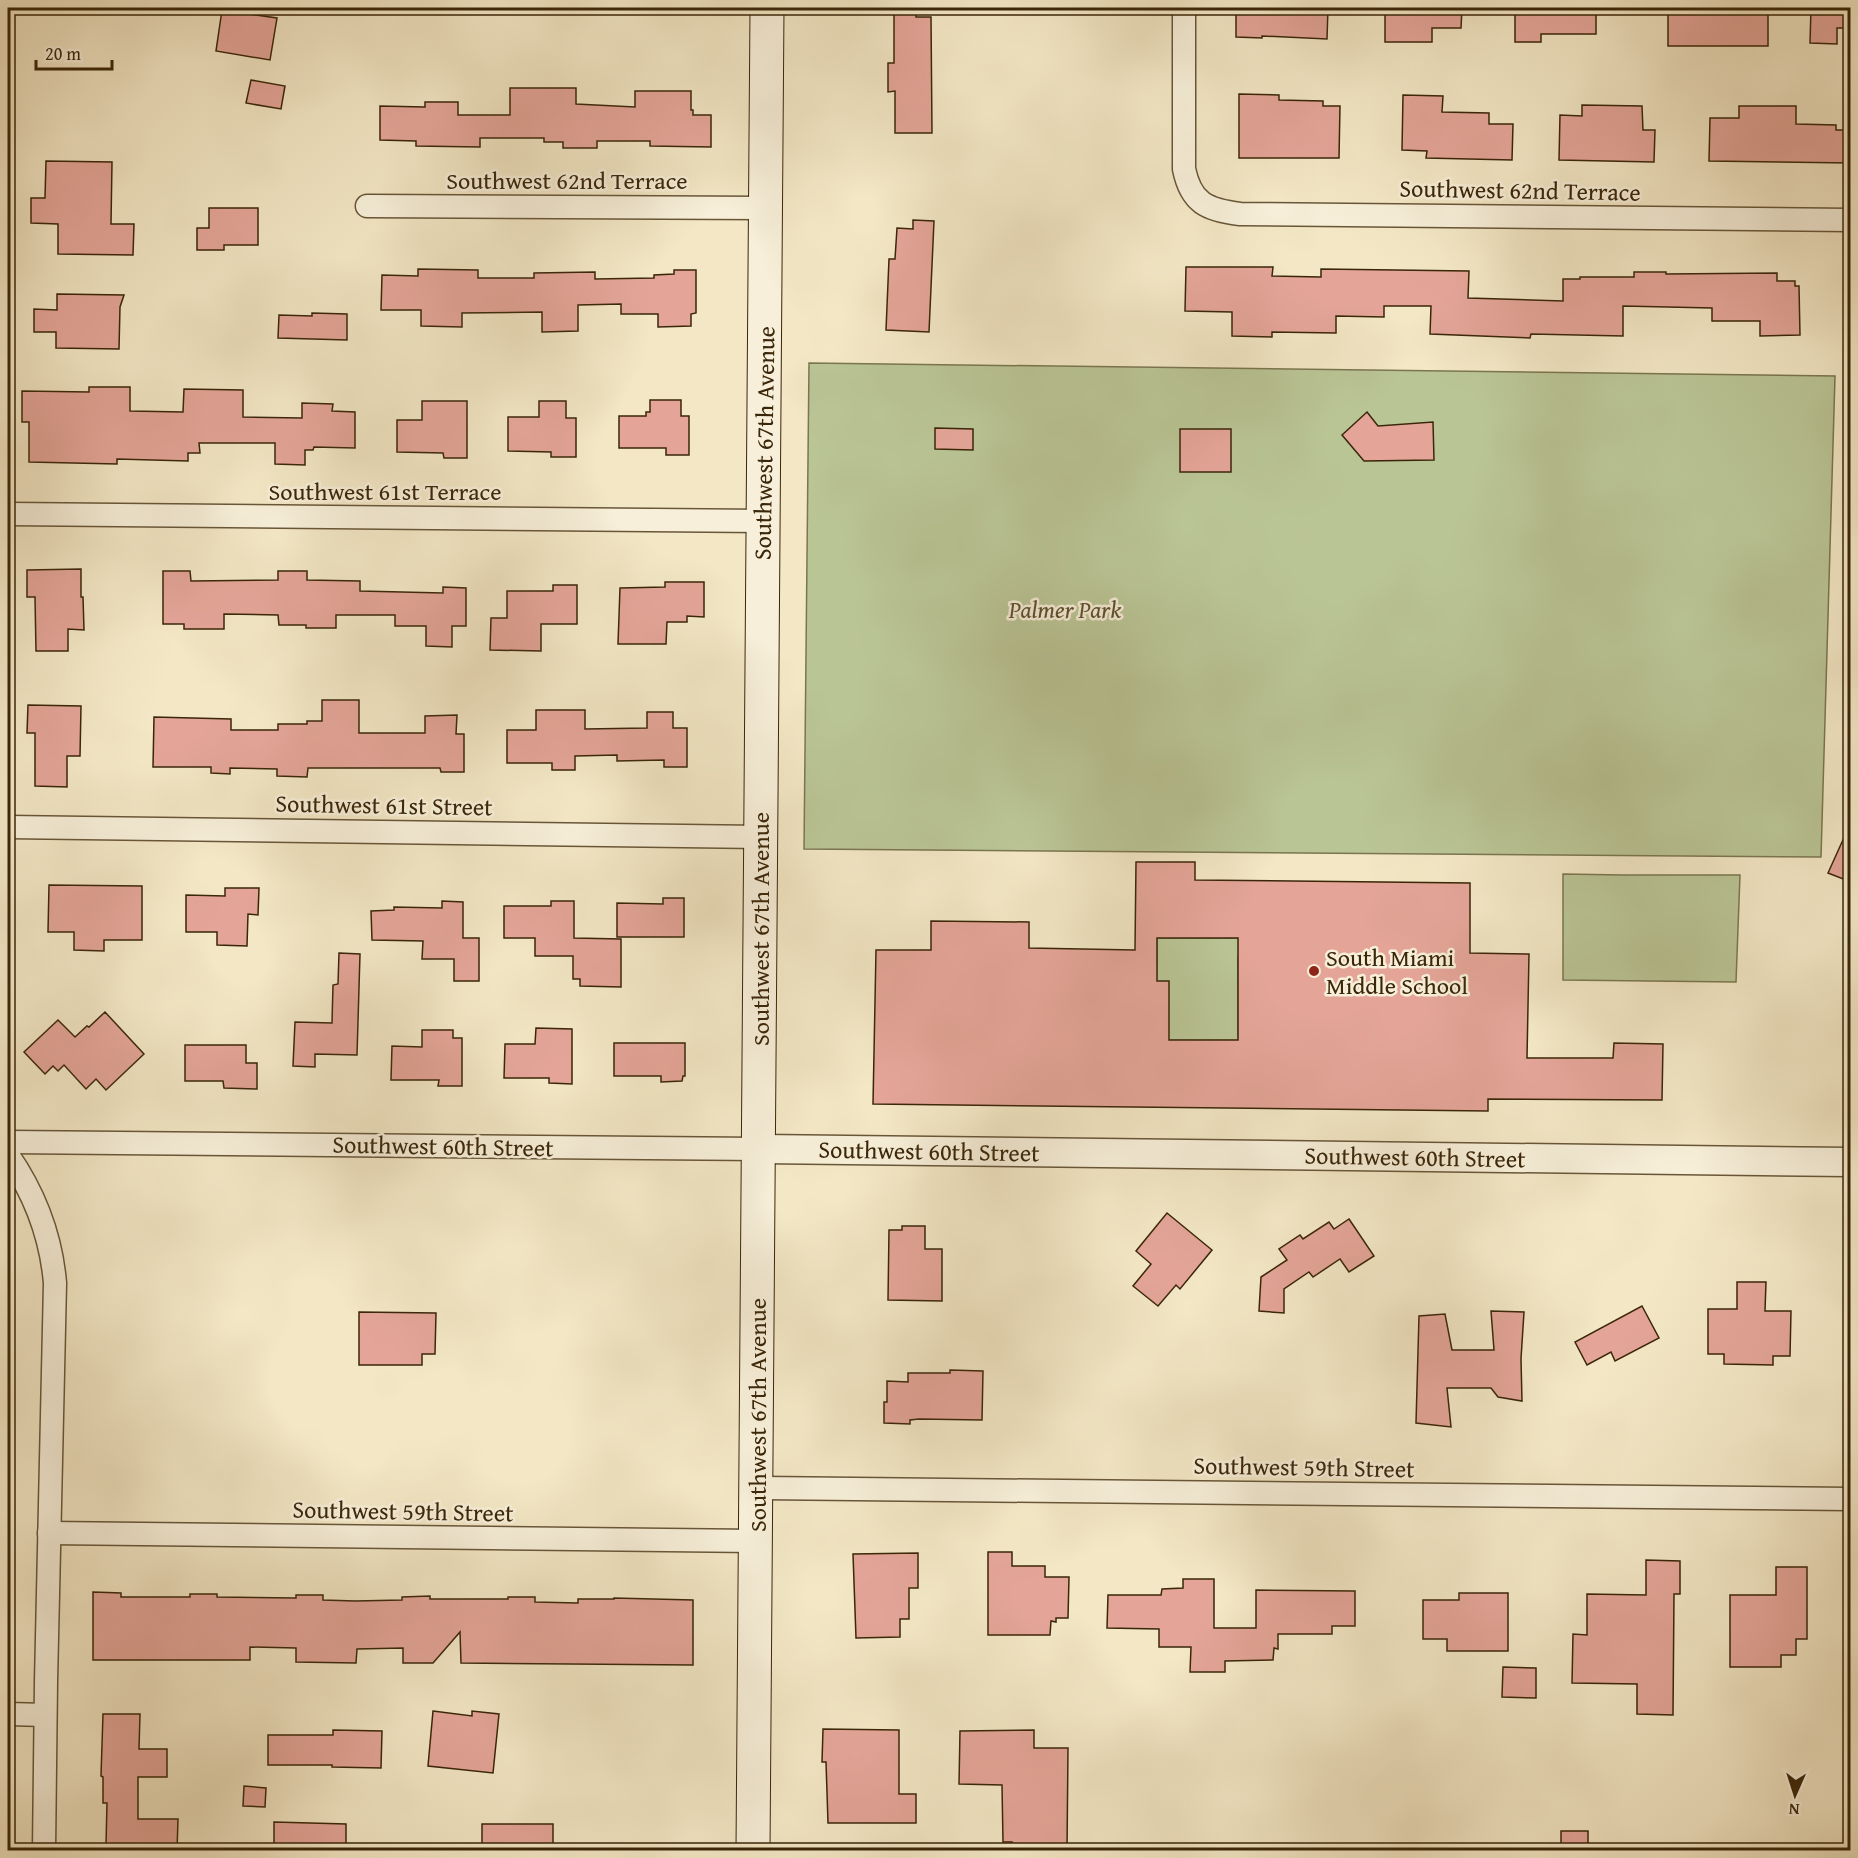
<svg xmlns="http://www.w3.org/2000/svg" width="1858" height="1858" viewBox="0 0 1858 1858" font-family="'Gentium Book Plus',serif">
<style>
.green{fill:#bac596;stroke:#7a7650;stroke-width:1.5}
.building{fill:#e4a598;stroke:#3a2609;stroke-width:1.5;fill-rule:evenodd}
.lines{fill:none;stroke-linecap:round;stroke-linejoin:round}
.minor-casing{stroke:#685638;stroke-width:25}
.tertiary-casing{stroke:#685638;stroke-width:31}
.secondary-casing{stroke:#3a2609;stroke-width:35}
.minor{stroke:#f7efd9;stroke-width:22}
.tertiary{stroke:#f7efd9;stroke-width:28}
.secondary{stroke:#f7efd9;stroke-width:33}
.poi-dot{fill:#8f2418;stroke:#f7efd9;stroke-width:2}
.labels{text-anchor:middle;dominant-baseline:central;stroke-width:5;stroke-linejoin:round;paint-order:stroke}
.street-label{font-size:24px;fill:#3a2609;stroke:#f7efd9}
.park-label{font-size:24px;font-style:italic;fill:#5a4e2c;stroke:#f7efd9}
.poi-label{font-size:24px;fill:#3a2609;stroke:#f7efd9;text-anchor:start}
</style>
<rect width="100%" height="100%" fill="#f3e7c5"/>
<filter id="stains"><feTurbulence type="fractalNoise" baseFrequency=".00333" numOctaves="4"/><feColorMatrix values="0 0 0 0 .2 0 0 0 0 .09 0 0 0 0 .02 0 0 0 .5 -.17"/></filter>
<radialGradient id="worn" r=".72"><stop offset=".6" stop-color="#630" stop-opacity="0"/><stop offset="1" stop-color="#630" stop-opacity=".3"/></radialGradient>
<g class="green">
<path d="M 809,363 L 1835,376 L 1821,857 L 804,849 Z"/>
<path d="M 1563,874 L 1623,875 L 1740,875 L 1736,982 L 1563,980 Z"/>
<path d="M 1157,938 L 1321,938 L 1238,957 L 1238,1036 L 1319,1036 L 1319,1041 L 1156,1040 Z"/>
</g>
<g class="building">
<path d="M 1236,8 L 1328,8 L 1327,39 L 1262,36 L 1262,38 L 1236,37 Z"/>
<path d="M 1385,8 L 1462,8 L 1461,28 L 1432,28 L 1432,42 L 1385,42 Z"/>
<path d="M 1515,8 L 1596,8 L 1596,34 L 1541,34 L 1541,42 L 1515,42 Z"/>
<path d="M 1668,8 L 1753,8 L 1753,12 L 1768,12 L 1768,46 L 1668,46 Z"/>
<path d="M 1811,8 L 1851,8 L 1851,28 L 1837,28 L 1837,44 L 1810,43 Z"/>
<path d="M 222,10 L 277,18 L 270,60 L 216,51 Z"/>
<path d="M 894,13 L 916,13 L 916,17 L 931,17 L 932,133 L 895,133 L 895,91 L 888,92 L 888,63 L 894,63 Z"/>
<path d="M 251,80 L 285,86 L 281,109 L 246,103 Z"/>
<path d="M 510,88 L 576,88 L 576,104 L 635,107 L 635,91 L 691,91 L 691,110 L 693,110 L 693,115 L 711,115 L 711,147 L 650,146 L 650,141 L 597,141 L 597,148 L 563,148 L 563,142 L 544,142 L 544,138 L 480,138 L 480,147 L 416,146 L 416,141 L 380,140 L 380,106 L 425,107 L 425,102 L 458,102 L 458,115 L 510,115 Z"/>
<path d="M 1239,94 L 1279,95 L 1279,100 L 1323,101 L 1323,106 L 1340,106 L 1339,158 L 1239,158 Z"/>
<path d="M 1403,95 L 1443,96 L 1442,112 L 1489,113 L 1489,124 L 1513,124 L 1512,160 L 1426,158 L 1427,151 L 1402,150 Z"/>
<path d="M 1582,105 L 1642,106 L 1643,130 L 1655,130 L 1654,162 L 1559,160 L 1560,115 L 1582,116 Z"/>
<path d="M 1739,106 L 1796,106 L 1796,124 L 1836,125 L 1836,130 L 1851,130 L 1851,163 L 1709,161 L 1710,118 L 1739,118 Z"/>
<path d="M 46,161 L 112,162 L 111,224 L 134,224 L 133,255 L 58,254 L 58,224 L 31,223 L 31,198 L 45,198 Z"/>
<path d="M 209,208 L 258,208 L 258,245 L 224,245 L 224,250 L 197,250 L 197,228 L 209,228 Z"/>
<path d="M 913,220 L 934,221 L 929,332 L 886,330 L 889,259 L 895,259 L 897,228 L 913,229 Z"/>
<path d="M 1186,267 L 1273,267 L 1272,276 L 1321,277 L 1321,269 L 1469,271 L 1468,298 L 1563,301 L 1563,279 L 1580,279 L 1580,277 L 1634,277 L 1634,272 L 1666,272 L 1666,274 L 1777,273 L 1777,281 L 1795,281 L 1795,286 L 1799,286 L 1800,335 L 1760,336 L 1760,321 L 1712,321 L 1712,308 L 1623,306 L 1623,336 L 1531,334 L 1530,338 L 1430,334 L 1431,306 L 1384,306 L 1384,317 L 1336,316 L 1336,333 L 1272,332 L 1272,337 L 1232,336 L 1232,312 L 1185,311 Z"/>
<path d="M 418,269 L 478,270 L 478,278 L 534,278 L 534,273 L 595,272 L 595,279 L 654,278 L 654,275 L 674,274 L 674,270 L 696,270 L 696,313 L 691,314 L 691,326 L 658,327 L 658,314 L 621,314 L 621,304 L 578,305 L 578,331 L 542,332 L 542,312 L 462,313 L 462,327 L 421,326 L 421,310 L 381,310 L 382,275 L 418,276 Z"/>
<path d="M 57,294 L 124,295 L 120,307 L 119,349 L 56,348 L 56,332 L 34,332 L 34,309 L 57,310 Z"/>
<path d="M 312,313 L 347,314 L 347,340 L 278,338 L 279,315 L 312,316 Z"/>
<path d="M 89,387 L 130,387 L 130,411 L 183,412 L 184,389 L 243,390 L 243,417 L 302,418 L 302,403 L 333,404 L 332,411 L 355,412 L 355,448 L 314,447 L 313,450 L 305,450 L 305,465 L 275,464 L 275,443 L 199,443 L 200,453 L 188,453 L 188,461 L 117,459 L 117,464 L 29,462 L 29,422 L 22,422 L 22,391 L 89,392 Z"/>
<path d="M 650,400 L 681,400 L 681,416 L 689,416 L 689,455 L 666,455 L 666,448 L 619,448 L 619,416 L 646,416 L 646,412 L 650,412 Z"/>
<path d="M 422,401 L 467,401 L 467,458 L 444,458 L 443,453 L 397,452 L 397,420 L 422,420 Z"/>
<path d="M 539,401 L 566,401 L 566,418 L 576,418 L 576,457 L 551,457 L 551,452 L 508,451 L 508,417 L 539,417 Z"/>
<path d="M 1367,412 L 1378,426 L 1433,422 L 1434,460 L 1364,461 L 1342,435 Z"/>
<path d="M 935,428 L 973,429 L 973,450 L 935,449 Z"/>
<rect x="1180" y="429" width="51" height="43"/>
<path d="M 81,569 L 81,597 L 83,597 L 84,630 L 68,629 L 68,651 L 36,651 L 35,597 L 27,597 L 27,570 Z"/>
<path d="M 163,571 L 190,571 L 191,581 L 278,580 L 278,571 L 307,571 L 307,580 L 360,581 L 360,591 L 443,593 L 443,587 L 466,588 L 466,626 L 452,626 L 452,647 L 426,646 L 426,626 L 395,626 L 395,615 L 336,615 L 336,628 L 306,628 L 306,625 L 279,625 L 278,615 L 224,614 L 224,629 L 184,629 L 184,624 L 163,624 Z"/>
<path d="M 665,582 L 704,582 L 704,617 L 687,616 L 687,622 L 667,622 L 666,644 L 618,644 L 620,588 L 665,587 Z"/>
<path d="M 553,585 L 577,585 L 577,624 L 541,624 L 541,651 L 490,650 L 491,618 L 507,618 L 507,591 L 553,591 Z"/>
<path d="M 322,700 L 359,700 L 359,733 L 425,733 L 425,716 L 457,715 L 456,734 L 464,734 L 464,772 L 441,772 L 440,768 L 308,768 L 307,777 L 277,776 L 277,769 L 230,768 L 230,774 L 211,773 L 211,767 L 153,767 L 154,717 L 231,719 L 231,730 L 278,730 L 278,724 L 307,724 L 307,721 L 322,721 Z"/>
<path d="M 28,705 L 81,706 L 80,756 L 67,756 L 67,787 L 35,786 L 35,733 L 27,733 Z"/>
<path d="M 536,710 L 585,710 L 585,729 L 647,728 L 647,712 L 673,712 L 673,728 L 687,728 L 687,767 L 664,767 L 664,760 L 617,761 L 617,755 L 575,756 L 575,770 L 552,770 L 552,763 L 507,763 L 507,730 L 536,730 Z"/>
<path d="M 1851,822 L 1851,882 L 1828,873 Z"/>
<path d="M 1136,862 L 1195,862 L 1195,880 L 1470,883 L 1470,953 L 1529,954 L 1527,1058 L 1613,1058 L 1614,1043 L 1663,1044 L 1662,1100 L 1488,1099 L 1488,1111 L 873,1104 L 876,950 L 931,950 L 931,921 L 1029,922 L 1029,948 L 1135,950 ZM 1157,938 L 1238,938 L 1238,1040 L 1169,1040 L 1169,981 L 1157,981 Z"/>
<path d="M 49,885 L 142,886 L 142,940 L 104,940 L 104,951 L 74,950 L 74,932 L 48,932 Z"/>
<path d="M 225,888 L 259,888 L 258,915 L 248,914 L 247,946 L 217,945 L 217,932 L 186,932 L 186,895 L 225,896 Z"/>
<path d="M 663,898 L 684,898 L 684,937 L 617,937 L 617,903 L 663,904 Z"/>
<path d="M 442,901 L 463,902 L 463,938 L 479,938 L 479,981 L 454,981 L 454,959 L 422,959 L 423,941 L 372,940 L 371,911 L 394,910 L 394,907 L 442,908 Z"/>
<path d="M 551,901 L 574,901 L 574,938 L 621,939 L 621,987 L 580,986 L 580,979 L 573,979 L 573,956 L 535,956 L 535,938 L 504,938 L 504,906 L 551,906 Z"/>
<path d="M 339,953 L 360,954 L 357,1055 L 315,1054 L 315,1067 L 293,1066 L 295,1022 L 332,1023 L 333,985 L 338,984 Z"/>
<path d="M 105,1012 L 144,1054 L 106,1090 L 96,1079 L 86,1089 L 64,1065 L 58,1071 L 53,1066 L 45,1074 L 24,1052 L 58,1020 L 75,1037 L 87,1026 L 89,1027 Z"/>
<path d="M 536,1028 L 572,1029 L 572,1084 L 549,1083 L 549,1078 L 504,1078 L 505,1044 L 535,1044 Z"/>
<path d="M 422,1030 L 453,1030 L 453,1038 L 462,1038 L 462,1086 L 438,1086 L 439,1080 L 391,1080 L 392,1046 L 422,1047 Z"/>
<path d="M 614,1043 L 685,1043 L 685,1076 L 683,1076 L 682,1081 L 661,1082 L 661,1076 L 614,1076 Z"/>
<path d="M 185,1045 L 246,1045 L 246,1063 L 257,1063 L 257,1089 L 224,1088 L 223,1081 L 185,1081 Z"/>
<path d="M 1167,1213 L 1212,1250 L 1180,1289 L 1176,1285 L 1158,1306 L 1133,1286 L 1151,1264 L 1136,1251 Z"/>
<path d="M 1349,1219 L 1374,1256 L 1349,1272 L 1340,1259 L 1313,1277 L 1309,1272 L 1284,1289 L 1284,1313 L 1259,1311 L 1261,1277 L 1287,1260 L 1279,1249 L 1300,1235 L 1303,1239 L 1329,1222 L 1334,1229 Z"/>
<path d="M 902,1226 L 925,1226 L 925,1249 L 942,1249 L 942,1301 L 888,1300 L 889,1230 L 902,1230 Z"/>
<path d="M 1737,1282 L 1766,1282 L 1765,1311 L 1791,1311 L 1790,1356 L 1773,1356 L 1773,1365 L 1724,1364 L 1724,1354 L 1708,1354 L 1708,1309 L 1737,1309 Z"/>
<path d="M 1642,1306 L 1659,1338 L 1615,1361 L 1611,1352 L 1587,1365 L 1575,1342 Z"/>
<path d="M 1491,1311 L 1524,1312 L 1521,1359 L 1522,1401 L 1498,1397 L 1491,1388 L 1447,1388 L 1451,1427 L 1416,1423 L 1419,1316 L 1445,1314 L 1452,1350 L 1494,1350 Z"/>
<path d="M 359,1312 L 436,1313 L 435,1354 L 422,1354 L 422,1365 L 359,1365 Z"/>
<path d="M 950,1370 L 983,1371 L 982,1420 L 919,1419 L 910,1420 L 910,1424 L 884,1423 L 884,1402 L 887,1402 L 887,1381 L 908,1382 L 908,1373 L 950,1373 Z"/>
<path d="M 988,1552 L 1012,1552 L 1012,1566 L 1045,1566 L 1045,1577 L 1069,1577 L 1068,1618 L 1056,1618 L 1056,1622 L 1051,1621 L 1050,1635 L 988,1635 Z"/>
<path d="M 918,1553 L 918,1588 L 909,1588 L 909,1619 L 900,1619 L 900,1637 L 856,1638 L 853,1554 Z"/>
<path d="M 1646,1560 L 1680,1561 L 1680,1594 L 1674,1594 L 1673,1715 L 1637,1714 L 1637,1684 L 1572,1683 L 1573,1634 L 1587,1635 L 1587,1594 L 1646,1595 Z"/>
<path d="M 1776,1567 L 1807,1567 L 1807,1639 L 1796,1639 L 1796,1655 L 1781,1655 L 1781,1667 L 1730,1667 L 1730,1595 L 1776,1595 Z"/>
<path d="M 1183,1579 L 1214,1579 L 1214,1628 L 1256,1628 L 1256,1590 L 1355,1591 L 1355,1626 L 1332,1626 L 1332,1634 L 1278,1634 L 1278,1649 L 1274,1648 L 1273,1660 L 1225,1661 L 1225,1672 L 1190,1672 L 1191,1647 L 1159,1647 L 1159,1629 L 1107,1628 L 1108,1595 L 1161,1595 L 1162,1589 L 1183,1588 Z"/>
<path d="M 93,1592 L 121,1593 L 121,1597 L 190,1597 L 190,1594 L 217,1594 L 217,1597 L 296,1598 L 296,1595 L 323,1595 L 323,1600 L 355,1601 L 402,1600 L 402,1597 L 430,1596 L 430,1599 L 508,1599 L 508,1597 L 535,1597 L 535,1602 L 578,1603 L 578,1599 L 614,1599 L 614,1598 L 693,1600 L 693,1665 L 461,1663 L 460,1632 L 433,1663 L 403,1663 L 403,1648 L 357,1649 L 356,1663 L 296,1662 L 296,1648 L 250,1647 L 250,1660 L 93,1660 Z"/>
<path d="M 1459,1593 L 1508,1593 L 1508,1651 L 1447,1651 L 1447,1639 L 1423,1639 L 1423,1600 L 1459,1600 Z"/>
<path d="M 1503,1667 L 1536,1668 L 1536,1698 L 1502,1697 Z"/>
<path d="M 433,1711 L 472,1716 L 472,1711 L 499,1714 L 493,1773 L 428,1766 Z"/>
<path d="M 103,1714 L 140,1714 L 139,1749 L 167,1749 L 167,1777 L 138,1777 L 138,1819 L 178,1819 L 177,1851 L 113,1851 L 114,1845 L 106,1845 L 107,1803 L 103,1803 L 103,1777 L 101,1776 Z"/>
<path d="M 823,1729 L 899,1730 L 899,1794 L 916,1794 L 916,1823 L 828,1823 L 826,1762 L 822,1762 Z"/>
<path d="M 333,1730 L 382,1731 L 381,1768 L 332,1767 L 332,1765 L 268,1765 L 268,1735 L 333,1735 Z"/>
<path d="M 1034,1730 L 1034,1748 L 1068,1748 L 1067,1851 L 1012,1851 L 1012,1842 L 1003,1842 L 1002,1785 L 959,1784 L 960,1731 Z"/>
<path d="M 244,1786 L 266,1788 L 265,1807 L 243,1806 Z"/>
<path d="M 274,1822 L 346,1824 L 346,1850 L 274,1851 Z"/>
<rect x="482" y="1824" width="71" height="27"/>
<rect x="1561" y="1831" width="27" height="20"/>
</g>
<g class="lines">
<defs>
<g id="minor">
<path d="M 1184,8 L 1184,169 C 1191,203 1207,210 1240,214 L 1850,220"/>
<path d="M 367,206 L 766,208"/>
<path d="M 8,514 L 763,521"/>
<path d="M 8,827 L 761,837"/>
<path d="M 8,1142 L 759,1149"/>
<path d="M 8,1155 C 35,1194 51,1236 55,1283 L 46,1682 L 44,1850"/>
<path d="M 756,1488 L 1850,1499"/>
<path d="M 49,1533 L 756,1541"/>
<path d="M 8,1714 L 45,1715"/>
</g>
<path id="tertiary" d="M 759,1149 L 1850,1162"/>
<path id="secondary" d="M 753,1850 L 767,8"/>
</defs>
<use href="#minor" class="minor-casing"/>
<use href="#tertiary" class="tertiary-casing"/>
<use href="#secondary" class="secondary-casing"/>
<use href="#minor" class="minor"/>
<use href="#tertiary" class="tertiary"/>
<use href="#secondary" class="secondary"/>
</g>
<circle class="poi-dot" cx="1314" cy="971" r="6"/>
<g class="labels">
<g class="street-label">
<text x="567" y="180">Southwest 62nd Terrace</text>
<text transform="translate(1520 190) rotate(1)">Southwest 62nd Terrace</text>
<text transform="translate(764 443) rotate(-89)">Southwest 67th Avenue</text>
<text x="385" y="491">Southwest 61st Terrace</text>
<text transform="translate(384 805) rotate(1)">Southwest 61st Street</text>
<text transform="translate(760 929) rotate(-90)">Southwest 67th Avenue</text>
<text transform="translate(443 1146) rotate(1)">Southwest 60th Street</text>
<text transform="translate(929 1151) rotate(1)">Southwest 60th Street</text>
<text transform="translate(1415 1157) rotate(1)">Southwest 60th Street</text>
<text transform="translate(757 1415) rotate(-90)">Southwest 67th Avenue</text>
<text transform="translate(1304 1467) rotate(1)">Southwest 59th Street</text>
<text transform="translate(403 1511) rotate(1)">Southwest 59th Street</text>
</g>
<g class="park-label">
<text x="1065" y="609">Palmer Park</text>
</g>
<g class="poi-label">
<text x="1326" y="957">South Miami<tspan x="1326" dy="28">Middle School</tspan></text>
</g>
</g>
<rect width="1858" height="1858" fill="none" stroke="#f3e7c5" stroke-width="30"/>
<rect x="9" y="9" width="1840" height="1840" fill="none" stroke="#3a2609" stroke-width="3"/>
<rect x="15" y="15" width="1828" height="1828" fill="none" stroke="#3a2609" stroke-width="1.5"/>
<g transform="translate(1795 1795) rotate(183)" stroke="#f7efd9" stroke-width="4.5" paint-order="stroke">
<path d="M0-4.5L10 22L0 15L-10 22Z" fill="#3a2609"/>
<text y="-9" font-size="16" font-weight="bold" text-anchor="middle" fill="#3a2609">N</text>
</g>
<path d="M36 60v9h76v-9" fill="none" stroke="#3a2609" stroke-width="3"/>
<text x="45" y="60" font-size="18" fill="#3a2609" stroke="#f7efd9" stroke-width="4.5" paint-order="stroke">20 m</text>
<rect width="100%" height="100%" filter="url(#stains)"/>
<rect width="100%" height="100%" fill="url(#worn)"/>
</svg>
